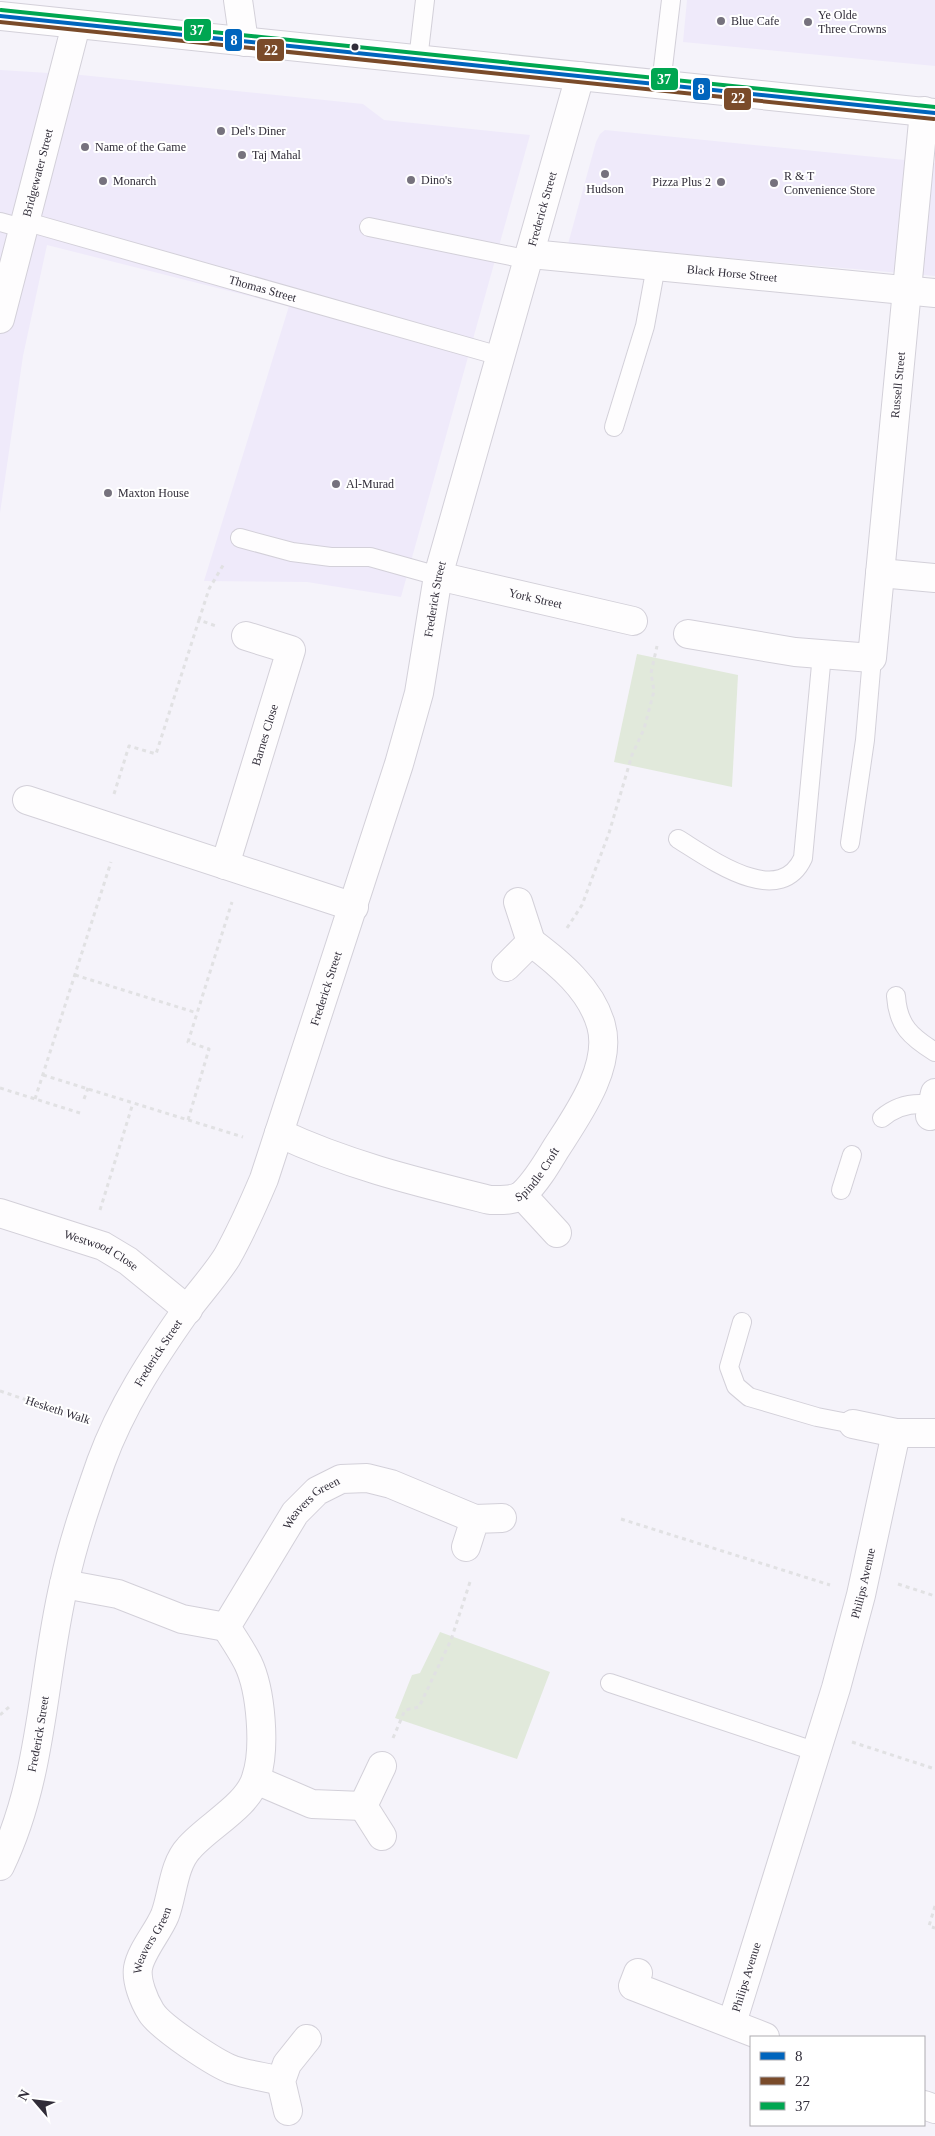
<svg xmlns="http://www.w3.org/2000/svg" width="935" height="2136" viewBox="0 0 935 2136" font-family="'Times New Roman',serif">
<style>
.built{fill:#efeafa}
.green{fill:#e1e9db}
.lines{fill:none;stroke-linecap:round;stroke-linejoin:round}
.service-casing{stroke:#d3d0d9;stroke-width:20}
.minor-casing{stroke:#d3d0d9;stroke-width:30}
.primary-casing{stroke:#d3d0d9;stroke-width:30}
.path{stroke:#e1e1e3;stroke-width:3;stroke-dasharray:4 4;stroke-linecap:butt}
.service{stroke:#fefdfe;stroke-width:18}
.minor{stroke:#fefdfe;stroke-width:28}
.primary{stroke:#fefdfe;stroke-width:28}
.bus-1-casing{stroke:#fff;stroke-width:8}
.bus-2-casing{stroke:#fff;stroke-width:8}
.bus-3-casing{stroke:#fff;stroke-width:8}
.bus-1{stroke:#0065bd;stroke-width:4}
.bus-2{stroke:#7a4b2a;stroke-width:4}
.bus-3{stroke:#00a651;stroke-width:4}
.poi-dot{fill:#76727d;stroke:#fff;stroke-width:2}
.bus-dot{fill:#312d39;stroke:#fff;stroke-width:2}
.labels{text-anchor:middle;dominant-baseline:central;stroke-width:4;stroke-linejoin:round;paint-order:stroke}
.poi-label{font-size:12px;fill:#312d39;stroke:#fff;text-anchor:start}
.street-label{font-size:12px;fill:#312d39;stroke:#fff}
.line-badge{stroke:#fff;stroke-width:2}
.badge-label{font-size:14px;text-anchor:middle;font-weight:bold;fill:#fff}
</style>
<rect width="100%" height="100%" fill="#f5f3fa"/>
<g class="built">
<path d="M 687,0 L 935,0 L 935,66 L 683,42 Z"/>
<path d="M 0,70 L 81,75 L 363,104 L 384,120 L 530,135 L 401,597 L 307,582 L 204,581 L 289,306 L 47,245 L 23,356 L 0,513 Z"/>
<path d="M 605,130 L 935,163 L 935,276 L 568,244 L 596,142 L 600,134 Z"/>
</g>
<g class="green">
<path d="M 637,654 L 738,675 L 732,787 L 614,762 Z"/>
<path d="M 440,1632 L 550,1672 L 517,1759 L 395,1718 L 412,1675 L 420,1673 Z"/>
</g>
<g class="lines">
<defs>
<g id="service">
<path d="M 418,60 L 425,0"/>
<path d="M 661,84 L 671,0"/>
<path id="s1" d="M 24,221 L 500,356"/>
<path d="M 0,222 L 22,228"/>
<path d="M 369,227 L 530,260"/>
<path d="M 614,427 L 645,326 L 656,266"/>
<path d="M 240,538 L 292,552 L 331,557 L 370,557 L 438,576"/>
<path d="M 678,839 C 709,858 779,910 803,858 L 822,654"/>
<path d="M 850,843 L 865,740 L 872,658"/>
<path d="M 896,996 C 898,1026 911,1037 935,1052"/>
<path d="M 882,1118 C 897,1105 914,1102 932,1105"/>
<path d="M 841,1190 L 852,1155"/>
<path d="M 742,1322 L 729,1367 L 736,1386 L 749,1397 L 817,1417 L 853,1424"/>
<path d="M 610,1683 L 817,1752"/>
</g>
<g id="minor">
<path d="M 238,0 L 244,42"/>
<path id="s2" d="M 531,254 L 935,293"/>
<path id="s3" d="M 0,319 L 76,25"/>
<path d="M 880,573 L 935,578"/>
<path id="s4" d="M 438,576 L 633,621"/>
<path id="s5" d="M 688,634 L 795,652 L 872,658 L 924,111"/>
<path d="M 27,800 L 354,907"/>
<path id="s6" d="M 225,865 L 291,650 L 246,636"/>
<path d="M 506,967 L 531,942 L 518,902"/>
<path d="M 930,1116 L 935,1093"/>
<path id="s7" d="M 279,1133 C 347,1165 418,1182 490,1200 C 501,1200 515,1201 523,1194 C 536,1182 546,1165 555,1150 C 576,1117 613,1067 601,1025 C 591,989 559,963 531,942"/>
<path d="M 522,1195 L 557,1233"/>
<path id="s8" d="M 0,1213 L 103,1246 L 128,1261 L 188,1310"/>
<path d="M 853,1424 L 896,1433 L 935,1433"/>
<path d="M 466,1547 L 475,1519 L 502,1518"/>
<path d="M 64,1584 L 118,1594 L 182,1619 L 226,1627"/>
<path d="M 256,1780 L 312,1804 L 363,1806"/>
<path d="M 382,1836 L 363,1806 L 382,1766"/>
<path id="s9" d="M 0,1866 C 43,1778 42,1678 64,1584 C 73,1542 87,1502 101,1462 C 121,1407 153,1358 186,1311 C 199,1293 215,1276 227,1257 C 241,1232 253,1205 264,1179 L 399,764 L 419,693 L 438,576 L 580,76"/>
<path d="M 638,1973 L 633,1986 L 765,2037"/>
<path id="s10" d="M 732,2023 L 836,1688 L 861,1595 L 896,1433"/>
<path id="s11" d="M 281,2081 C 265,2077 249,2075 233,2070 C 216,2064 160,2027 151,2012 C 144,2001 136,1981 138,1968 C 141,1951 158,1932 165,1915 C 173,1894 173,1865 189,1848 C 208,1826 248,1806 256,1778 C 266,1749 261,1690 248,1663 C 242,1651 234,1639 226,1627 L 295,1513 L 317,1491 L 341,1479 L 367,1478 L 391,1484 L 475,1519"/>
<path d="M 924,2105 L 935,2109"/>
<path d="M 288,2111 L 281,2081 L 287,2064 L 307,2039"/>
</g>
<path id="primary" d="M 0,16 L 935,113"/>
</defs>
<use href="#service" class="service-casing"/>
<use href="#minor" class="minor-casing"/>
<use href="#primary" class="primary-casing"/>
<g class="path">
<path d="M 199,620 L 209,589 L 225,562"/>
<path d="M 114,794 L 129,746 L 156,754 L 199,620 L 216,626"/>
<path d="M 567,928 L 582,905 L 609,833 L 632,755 L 644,729 L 654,691 L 651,673 L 657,646"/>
<path d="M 75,975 L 197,1013"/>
<path d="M 43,1075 L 243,1137"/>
<path d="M 0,1088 L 80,1113"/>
<path d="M 35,1099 L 111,862"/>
<path d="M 84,1099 L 88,1088"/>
<path d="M 188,1120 L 209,1049 L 188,1042 L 232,902"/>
<path d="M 100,1210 L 133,1103"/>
<path d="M 0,1391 L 84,1419"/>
<path d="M 621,1519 L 830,1585"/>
<path d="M 898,1584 L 935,1596"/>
<path d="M 0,1715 L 9,1707"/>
<path d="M 393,1738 L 405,1710 L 419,1707 L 451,1640 L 470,1582 L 470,1579"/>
<path d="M 852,1742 L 935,1769"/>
<path d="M 935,1906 L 929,1926 L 935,1928"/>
</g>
<use href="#service" class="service"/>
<use href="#minor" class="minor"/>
<use href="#primary" class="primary"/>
<defs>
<path id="bus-1" d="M 0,16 L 935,113"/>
<path id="bus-2" d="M 0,22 L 934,119"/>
<path id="bus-3" d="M 1,10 L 935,107"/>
</defs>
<use href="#bus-1" class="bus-1-casing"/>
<use href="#bus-2" class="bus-2-casing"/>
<use href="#bus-3" class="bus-3-casing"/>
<use href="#bus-1" class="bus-1"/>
<use href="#bus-2" class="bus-2"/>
<use href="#bus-3" class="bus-3"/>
</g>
<g class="poi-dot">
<circle cx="721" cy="21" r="5"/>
<circle cx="808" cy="22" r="5"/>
<circle cx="221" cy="131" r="5"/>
<circle cx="85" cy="147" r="5"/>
<circle cx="242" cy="155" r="5"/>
<circle cx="605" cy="174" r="5"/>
<circle cx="411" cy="180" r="5"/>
<circle cx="103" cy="181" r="5"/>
<circle cx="721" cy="182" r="5"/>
<circle cx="774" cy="183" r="5"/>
<circle cx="336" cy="484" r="5"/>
<circle cx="108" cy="493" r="5"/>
</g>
<circle class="bus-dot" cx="355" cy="47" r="4.5"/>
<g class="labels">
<g class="poi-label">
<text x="818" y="15">Ye Olde<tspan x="818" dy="14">Three Crowns</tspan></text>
<text x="731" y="21">Blue Cafe</text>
<text x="231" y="131">Del's Diner</text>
<text x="95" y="147">Name of the Game</text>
<text x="252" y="155">Taj Mahal</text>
<text x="784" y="176">R &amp; T<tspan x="784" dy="14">Convenience Store</tspan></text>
<text x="421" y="180">Dino's</text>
<text x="113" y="181">Monarch</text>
<text x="711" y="182" text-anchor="end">Pizza Plus 2</text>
<text x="605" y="189" text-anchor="middle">Hudson</text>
<text x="346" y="484">Al-Murad</text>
<text x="118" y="493">Maxton House</text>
</g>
<g class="street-label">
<text stroke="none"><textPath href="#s3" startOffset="151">Bridgewater Street</textPath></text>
<text stroke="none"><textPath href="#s9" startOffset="1756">Frederick Street</textPath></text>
<text stroke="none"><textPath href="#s2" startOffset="202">Black Horse Street</textPath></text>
<text stroke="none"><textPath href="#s1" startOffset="248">Thomas Street</textPath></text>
<text stroke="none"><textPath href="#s5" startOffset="460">Russell Street</textPath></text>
<text stroke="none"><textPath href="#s4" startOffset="100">York Street</textPath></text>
<text stroke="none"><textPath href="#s9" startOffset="1351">Frederick Street</textPath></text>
<text stroke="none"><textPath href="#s6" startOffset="136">Barnes Close</textPath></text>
<text stroke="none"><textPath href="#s9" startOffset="946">Frederick Street</textPath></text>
<text stroke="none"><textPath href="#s7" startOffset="280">Spindle Croft</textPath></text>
<text stroke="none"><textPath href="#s8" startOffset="108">Westwood Close</textPath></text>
<text stroke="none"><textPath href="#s9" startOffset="541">Frederick Street</textPath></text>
<text transform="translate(58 1410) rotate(18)">Hesketh Walk</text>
<text stroke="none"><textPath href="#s11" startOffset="738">Weavers Green</textPath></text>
<text stroke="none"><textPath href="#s10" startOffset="459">Philips Avenue</textPath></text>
<text stroke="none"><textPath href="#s9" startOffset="138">Frederick Street</textPath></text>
<text stroke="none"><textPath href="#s11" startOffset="228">Weavers Green</textPath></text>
<text stroke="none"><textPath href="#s10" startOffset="48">Philips Avenue</textPath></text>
</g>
</g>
<g class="line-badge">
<rect x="183" y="18" width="29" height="24" rx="5" fill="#00a651"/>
<rect x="224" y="28" width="19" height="24" rx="5" fill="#0065bd"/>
<rect x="256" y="38" width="29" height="24" rx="5" fill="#7a4b2a"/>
<rect x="650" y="67" width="29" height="24" rx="5" fill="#00a651"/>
<rect x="692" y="77" width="19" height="24" rx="5" fill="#0065bd"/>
<rect x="723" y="87" width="29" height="24" rx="5" fill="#7a4b2a"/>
</g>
<g class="badge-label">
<text x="197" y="35">37</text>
<text x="234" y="45">8</text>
<text x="271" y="55">22</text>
<text x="664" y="84">37</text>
<text x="701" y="94">8</text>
<text x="738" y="103">22</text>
</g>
<rect x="750" y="2036" width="175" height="90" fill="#ffffff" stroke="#adabb0"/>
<rect x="760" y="2052" width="25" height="8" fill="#0065bd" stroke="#adabb0"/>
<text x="795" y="2061" font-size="15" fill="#312d39">8</text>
<rect x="760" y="2077" width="25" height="8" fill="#7a4b2a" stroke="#adabb0"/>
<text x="795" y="2086" font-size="15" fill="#312d39">22</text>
<rect x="760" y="2102" width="25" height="8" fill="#00a651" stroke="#adabb0"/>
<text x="795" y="2111" font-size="15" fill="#312d39">37</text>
<g transform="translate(35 2101) rotate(298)" stroke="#ffffff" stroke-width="4" paint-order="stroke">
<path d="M0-4L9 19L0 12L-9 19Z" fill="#312d39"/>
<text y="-8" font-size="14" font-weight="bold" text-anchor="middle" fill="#312d39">N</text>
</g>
</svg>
